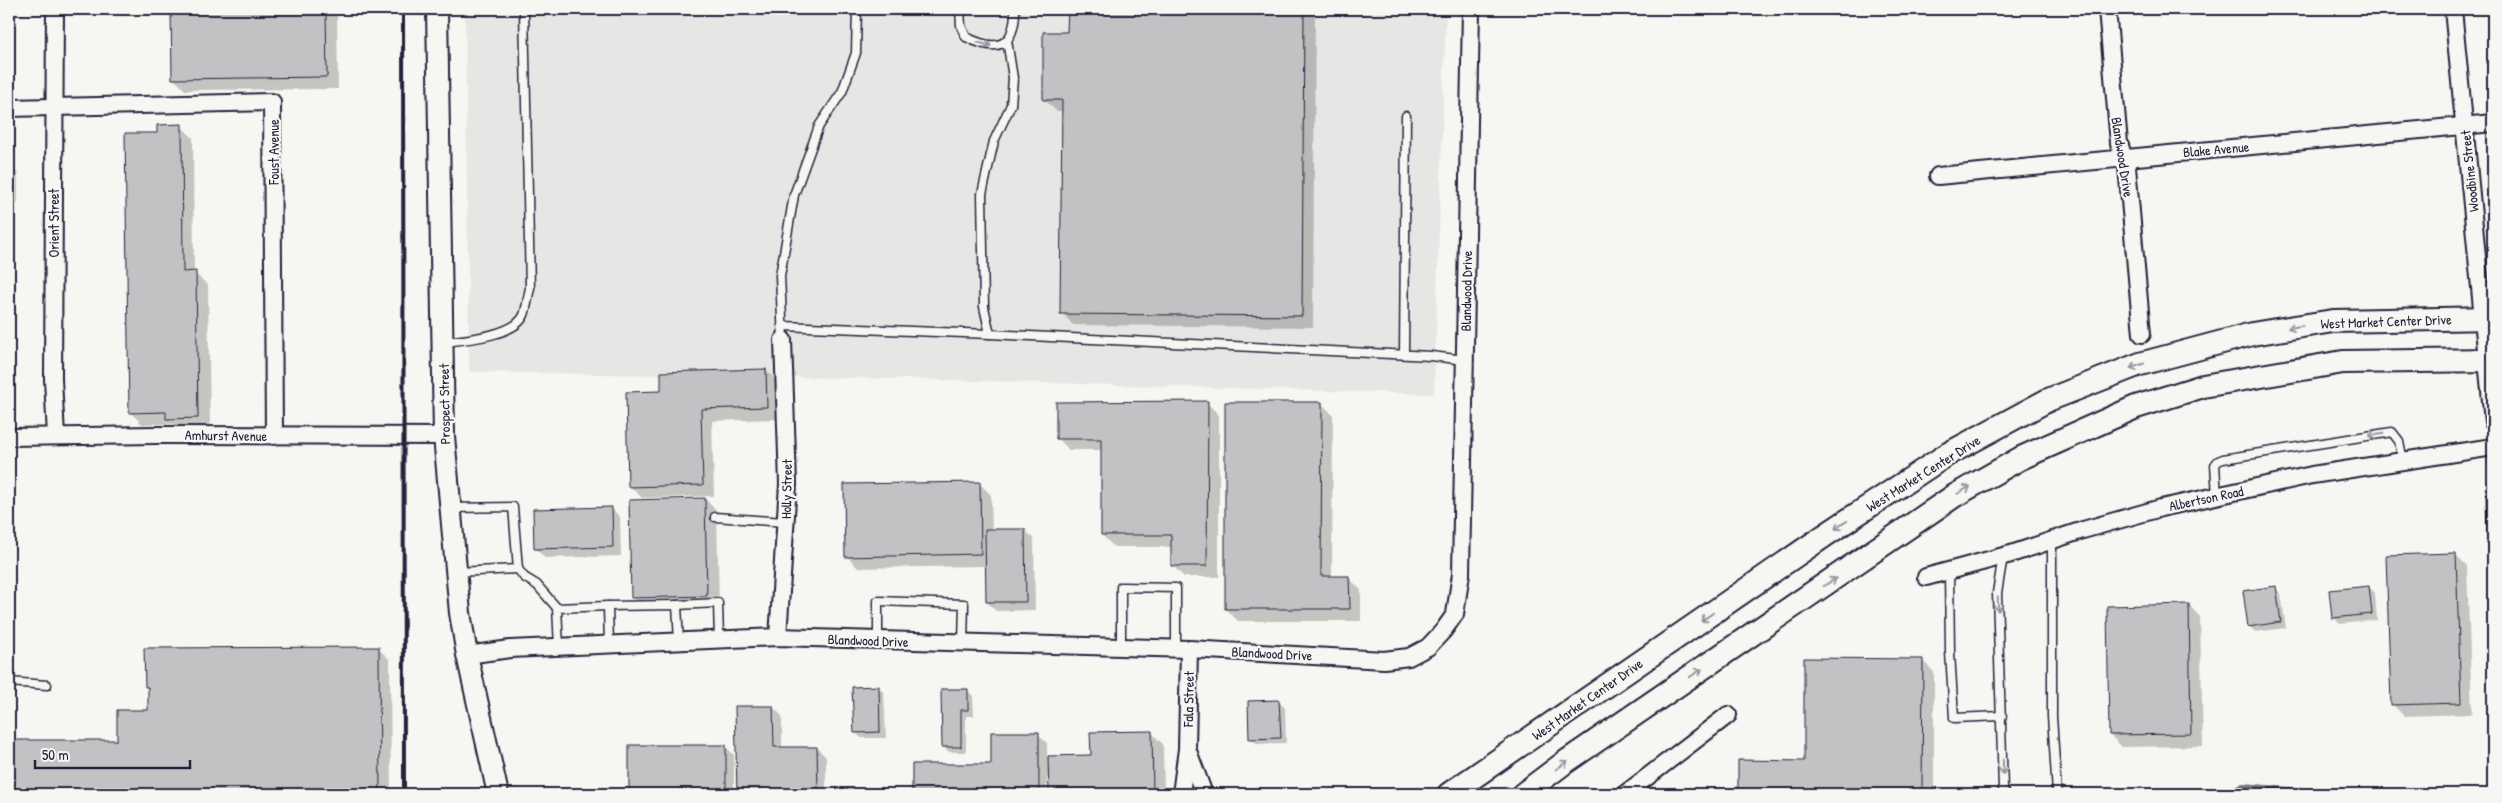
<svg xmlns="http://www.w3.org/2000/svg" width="2502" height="803" viewBox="0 0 2502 803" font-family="'Patrick Hand',sans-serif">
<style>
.built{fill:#e6e6e4}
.shadow{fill:#0003}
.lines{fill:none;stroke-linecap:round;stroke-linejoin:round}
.stream{stroke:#757583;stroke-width:6}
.building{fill:#c2c2c4;stroke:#22223b}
.service-casing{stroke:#22223b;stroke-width:11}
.minor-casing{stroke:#22223b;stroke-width:20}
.tertiary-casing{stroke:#22223b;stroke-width:24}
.secondary-casing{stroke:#22223b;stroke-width:26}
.service{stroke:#f6f6f2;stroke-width:8}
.minor{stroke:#f6f6f2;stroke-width:16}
.tertiary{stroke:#f6f6f2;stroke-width:20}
.secondary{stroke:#f6f6f2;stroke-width:22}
.rail{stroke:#22223b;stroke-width:4}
.oneway{stroke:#9797a0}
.labels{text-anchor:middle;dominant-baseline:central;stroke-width:4.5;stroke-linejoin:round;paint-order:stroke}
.street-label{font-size:14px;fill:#22223b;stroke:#f6f6f2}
</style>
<rect width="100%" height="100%" fill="#f6f6f2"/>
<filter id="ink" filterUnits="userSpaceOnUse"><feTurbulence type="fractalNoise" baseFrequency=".02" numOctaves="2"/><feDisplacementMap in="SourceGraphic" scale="10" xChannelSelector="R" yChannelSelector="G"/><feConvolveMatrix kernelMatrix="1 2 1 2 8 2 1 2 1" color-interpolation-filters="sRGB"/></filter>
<g filter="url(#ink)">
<path class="built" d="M 465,9 L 1446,9 L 1434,394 L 907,379 L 469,372 Z"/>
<g class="shadow">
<path d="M 172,9 L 337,9 L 338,89 L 185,90 L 173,78 Z"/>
<path d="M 1069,9 L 1315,9 L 1313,327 L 1073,325 L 1062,313 L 1063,111 L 1056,111 L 1044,99 L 1069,34 Z"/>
<path d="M 181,126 L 193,138 L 194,273 L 208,285 L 210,430 L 180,430 L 173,424 L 142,424 L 130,412 Z"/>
<path d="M 9,167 L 18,173 L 18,204 L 9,204 Z"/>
<path d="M 766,370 L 778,382 L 779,419 L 712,421 L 714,496 L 642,498 L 630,486 L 662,392 Z"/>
<path d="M 1207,403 L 1219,415 L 1219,577 L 1184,577 L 1172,565 L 1172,547 L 1114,547 L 1102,535 L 1102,450 L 1069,450 L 1058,438 Z"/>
<path d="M 1321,403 L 1333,415 L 1332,578 L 1349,578 L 1361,590 L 1361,621 L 1238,621 L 1226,609 Z"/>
<path d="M 979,483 L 991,495 L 992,530 L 1025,530 L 1034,539 L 1035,610 L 996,611 L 987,602 L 986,566 L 858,568 L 847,556 Z"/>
<path d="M 2488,496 L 2493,496 L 2493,697 Z"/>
<path d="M 705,499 L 717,511 L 719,608 L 644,609 L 632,597 Z"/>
<path d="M 611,508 L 620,517 L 621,556 L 545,558 L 536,549 Z"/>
<path d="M 2455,554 L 2467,566 L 2472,714 L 2404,716 L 2392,704 Z"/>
<path d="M 2369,587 L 2375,593 L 2377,620 L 2340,624 L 2334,618 Z"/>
<path d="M 2275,588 L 2281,594 L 2286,628 L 2255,632 L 2249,626 Z"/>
<path d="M 2189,605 L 2200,617 L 2203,746 L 2122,747 L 2110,735 Z"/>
<path d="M 378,648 L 390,660 L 391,794 L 9,794 L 9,741 L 118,741 L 149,711 L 149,690 L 146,687 Z"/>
<path d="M 1922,660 L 1934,672 L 1934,794 L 1739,794 L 1739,762 L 1805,762 Z"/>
<path d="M 878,687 L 884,693 L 886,738 L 861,738 L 855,732 Z"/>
<path d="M 967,690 L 973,696 L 974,716 L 966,716 L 966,752 L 949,752 L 943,747 Z"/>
<path d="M 1279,702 L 1285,708 L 1286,743 L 1257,744 L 1251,738 Z"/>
<path d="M 773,707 L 782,716 L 782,748 L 817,748 L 826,757 L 826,794 L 738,794 L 736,708 Z"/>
<path d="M 1151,732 L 1163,744 L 1164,794 L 1050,794 L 1050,778 L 1047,778 L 1047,794 L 917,794 L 913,791 L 992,765 L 1038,734 L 1047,743 L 1047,757 L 1092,756 Z"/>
<path d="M 725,746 L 734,755 L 734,794 L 630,793 Z"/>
</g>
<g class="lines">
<path class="stream" d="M 2216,794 L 2244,786 L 2333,794"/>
</g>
<g class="building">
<path d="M 171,9 L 326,9 L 327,77 L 172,79 Z"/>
<path d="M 1068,9 L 1304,9 L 1302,316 L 1060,314 L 1062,100 L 1043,100 L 1043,32 L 1067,32 Z"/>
<path d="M 182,124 L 183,272 L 196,271 L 198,418 L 166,419 L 166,412 L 129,413 L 125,133 L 157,133 L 157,125 Z"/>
<path d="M 9,166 L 12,166 L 13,198 L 9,198 Z"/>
<path d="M 766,369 L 767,407 L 701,409 L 703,485 L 628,487 L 626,392 L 661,391 L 661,372 Z"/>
<path d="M 1208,401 L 1207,566 L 1171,566 L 1171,535 L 1101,535 L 1101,439 L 1056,439 L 1056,402 Z"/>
<path d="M 1225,402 L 1322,402 L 1321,576 L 1349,576 L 1350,609 L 1225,609 Z"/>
<path d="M 980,482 L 981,554 L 845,557 L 844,484 Z"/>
<path d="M 2486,495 L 2493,495 L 2493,697 L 2492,697 Z"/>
<path d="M 705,498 L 707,596 L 631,598 L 629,500 Z"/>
<path d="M 612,507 L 613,547 L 534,549 L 533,509 Z"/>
<path d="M 985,529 L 1025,529 L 1026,602 L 986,602 Z"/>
<path d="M 2456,553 L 2461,703 L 2391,705 L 2386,555 Z"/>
<path d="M 2276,586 L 2281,622 L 2248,627 L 2243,591 Z"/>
<path d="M 2369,586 L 2372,614 L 2332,618 L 2329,590 Z"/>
<path d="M 2189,604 L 2191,734 L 2109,735 L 2107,606 Z"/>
<path d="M 379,647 L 380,794 L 9,794 L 9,740 L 117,740 L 117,710 L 148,710 L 148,687 L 145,687 L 144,648 Z"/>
<path d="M 1804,658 L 1923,659 L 1922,794 L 1738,794 L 1738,760 L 1804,761 Z"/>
<path d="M 879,686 L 880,732 L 854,733 L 852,687 Z"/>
<path d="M 941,689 L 968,689 L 968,710 L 961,710 L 961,747 L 942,747 Z"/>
<path d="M 1279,700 L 1281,738 L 1249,739 L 1248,701 Z"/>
<path d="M 735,706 L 773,706 L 774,747 L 817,747 L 818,794 L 737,794 Z"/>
<path d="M 1152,731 L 1153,794 L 1049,794 L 1048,756 L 1091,755 L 1090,732 Z"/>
<path d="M 991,732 L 1039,732 L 1039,792 L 912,792 L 912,764 L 991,764 Z"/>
<rect x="629" y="745" width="97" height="49"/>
</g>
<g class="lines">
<defs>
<g id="service">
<path d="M 960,9 L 961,26 L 966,37 C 998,53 1015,47 1015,9"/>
<path d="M 1007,40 L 1013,78 L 1011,105 L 994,141 L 982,194 L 984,307 L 990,334 L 1431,356 L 1465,360"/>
<path d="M 782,326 L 990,334"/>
<path d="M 783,340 L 780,276 L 794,195 L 819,126 L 842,92 L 856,53 L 857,9"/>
<path d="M 443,342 C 463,340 515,336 524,315 C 527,307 528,296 530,288 L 524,9"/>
<path d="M 1404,354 L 1406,116"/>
<path d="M 2217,496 L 2215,465 L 2218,461 L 2223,459 L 2392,432 L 2399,441 L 2403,461"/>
<path d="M 451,508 L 513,507 L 518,569 L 524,577 L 537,585 L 557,608"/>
<path d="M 715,517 L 785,522"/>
<path d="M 2052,540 L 2052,716 L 2057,794"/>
<path d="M 2003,556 L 1997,593 L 2003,789 L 2006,794"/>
<path d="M 1949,571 L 1950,652 L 1954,718 L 2002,716"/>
<path d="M 457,572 L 518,569"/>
<path d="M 677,605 L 718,603 L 719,640"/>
<path d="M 608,606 L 677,605 L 679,642"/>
<path d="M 878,640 L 878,601 L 964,604 L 963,642"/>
<path d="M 559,647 L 557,608 L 608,606 L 609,645"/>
<path d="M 1121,647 L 1121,587 L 1176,588 L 1176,648"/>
<path d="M 9,682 L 47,685"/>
</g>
<g id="minor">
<path d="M 55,9 L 53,379 L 56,436"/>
<path d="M 2107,9 L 2119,143 L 2127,167 L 2142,334"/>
<path d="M 2453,9 L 2493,422"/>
<path d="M 9,108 L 272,102 L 274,436"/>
<path d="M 1938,176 L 2493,123"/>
<path d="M 9,437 L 157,435 L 444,436"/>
<path d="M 1926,577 L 2011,554 L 2083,530 L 2161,508 L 2312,475 L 2493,447"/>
<path d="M 778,637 L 788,484 L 783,340"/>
<path d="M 467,655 L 510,649 L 778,637 L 1189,649 L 1384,660 L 1409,657 L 1428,647 L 1443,631 L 1455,614 L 1461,574 L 1471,9"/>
<path d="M 1188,751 L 1204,794"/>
<path d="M 1181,794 L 1187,749 L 1189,649"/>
<path d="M 1625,794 L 1728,715"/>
</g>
<path id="tertiary" d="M 437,9 L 444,436 L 460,613 L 467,655 L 498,794"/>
<g id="secondary">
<path d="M 1449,794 L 1827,534 L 1948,454 L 2048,400 L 2140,364 L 2252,334 L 2333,321 L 2493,318"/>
<path d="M 1523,794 L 1564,763 L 1954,496 L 2021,458 L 2136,407 L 2203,386 L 2343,362 L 2493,360"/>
</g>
</defs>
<use href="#service" class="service-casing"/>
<use href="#minor" class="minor-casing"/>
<use href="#tertiary" class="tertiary-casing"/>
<use href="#secondary" class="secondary-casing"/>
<use href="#service" class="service"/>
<use href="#minor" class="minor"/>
<use href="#tertiary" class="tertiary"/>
<use href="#secondary" class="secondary"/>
<path class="rail" d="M 403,9 L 404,794"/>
</g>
<defs><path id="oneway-shaft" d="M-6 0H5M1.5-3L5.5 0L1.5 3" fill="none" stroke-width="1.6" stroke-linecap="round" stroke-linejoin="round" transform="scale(1.25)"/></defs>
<g class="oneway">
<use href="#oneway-shaft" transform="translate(984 44) rotate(13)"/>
<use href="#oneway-shaft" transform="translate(2295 327) rotate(171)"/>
<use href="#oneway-shaft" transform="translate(2137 366) rotate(161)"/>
<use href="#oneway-shaft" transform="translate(2376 435) rotate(171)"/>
<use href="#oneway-shaft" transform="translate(1964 490) rotate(-30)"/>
<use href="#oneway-shaft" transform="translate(1841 525) rotate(146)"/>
<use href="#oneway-shaft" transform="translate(1830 582) rotate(-34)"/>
<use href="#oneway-shaft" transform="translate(1998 604) rotate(88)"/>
<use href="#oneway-shaft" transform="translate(1707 617) rotate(145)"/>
<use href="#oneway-shaft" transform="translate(1696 673) rotate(-34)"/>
<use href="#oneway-shaft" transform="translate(1562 765) rotate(-36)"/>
<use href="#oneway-shaft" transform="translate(2003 767) rotate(89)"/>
</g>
</g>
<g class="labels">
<g class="street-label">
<text transform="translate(2216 149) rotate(-5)">Blake Avenue</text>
<text transform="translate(273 152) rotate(-90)">Foust Avenue</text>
<text transform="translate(2123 157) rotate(81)">Blandwood Drive</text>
<text transform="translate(2469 171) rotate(-96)">Woodbine Street</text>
<text transform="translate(53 223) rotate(-90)">Orient Street</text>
<text transform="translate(1466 291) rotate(-89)">Blandwood Drive</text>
<text transform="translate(2386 321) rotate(-2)">West Market Center Drive</text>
<text transform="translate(444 404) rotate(-91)">Prospect Street</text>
<text transform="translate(226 435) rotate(1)">Amhurst Avenue</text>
<text transform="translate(1923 473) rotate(-32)">West Market Center Drive</text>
<text transform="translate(786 489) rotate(-89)">Holly Street</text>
<text transform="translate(2206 498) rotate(-12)">Albertson Road</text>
<text transform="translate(868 640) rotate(2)">Blandwood Drive</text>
<text transform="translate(1272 653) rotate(3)">Blandwood Drive</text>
<text transform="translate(1188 699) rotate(-89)">Fala Street</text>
<text transform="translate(1587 699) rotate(-35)">West Market Center Drive</text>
</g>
</g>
<rect width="2502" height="803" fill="none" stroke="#f6f6f2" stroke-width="30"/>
<rect x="15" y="15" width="2472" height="773" fill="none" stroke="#22223b" stroke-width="2" filter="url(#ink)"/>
<path d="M35 760v8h155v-8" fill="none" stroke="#22223b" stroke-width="2.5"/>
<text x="42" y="760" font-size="15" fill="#22223b" stroke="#f6f6f2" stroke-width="4" paint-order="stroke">50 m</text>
</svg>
